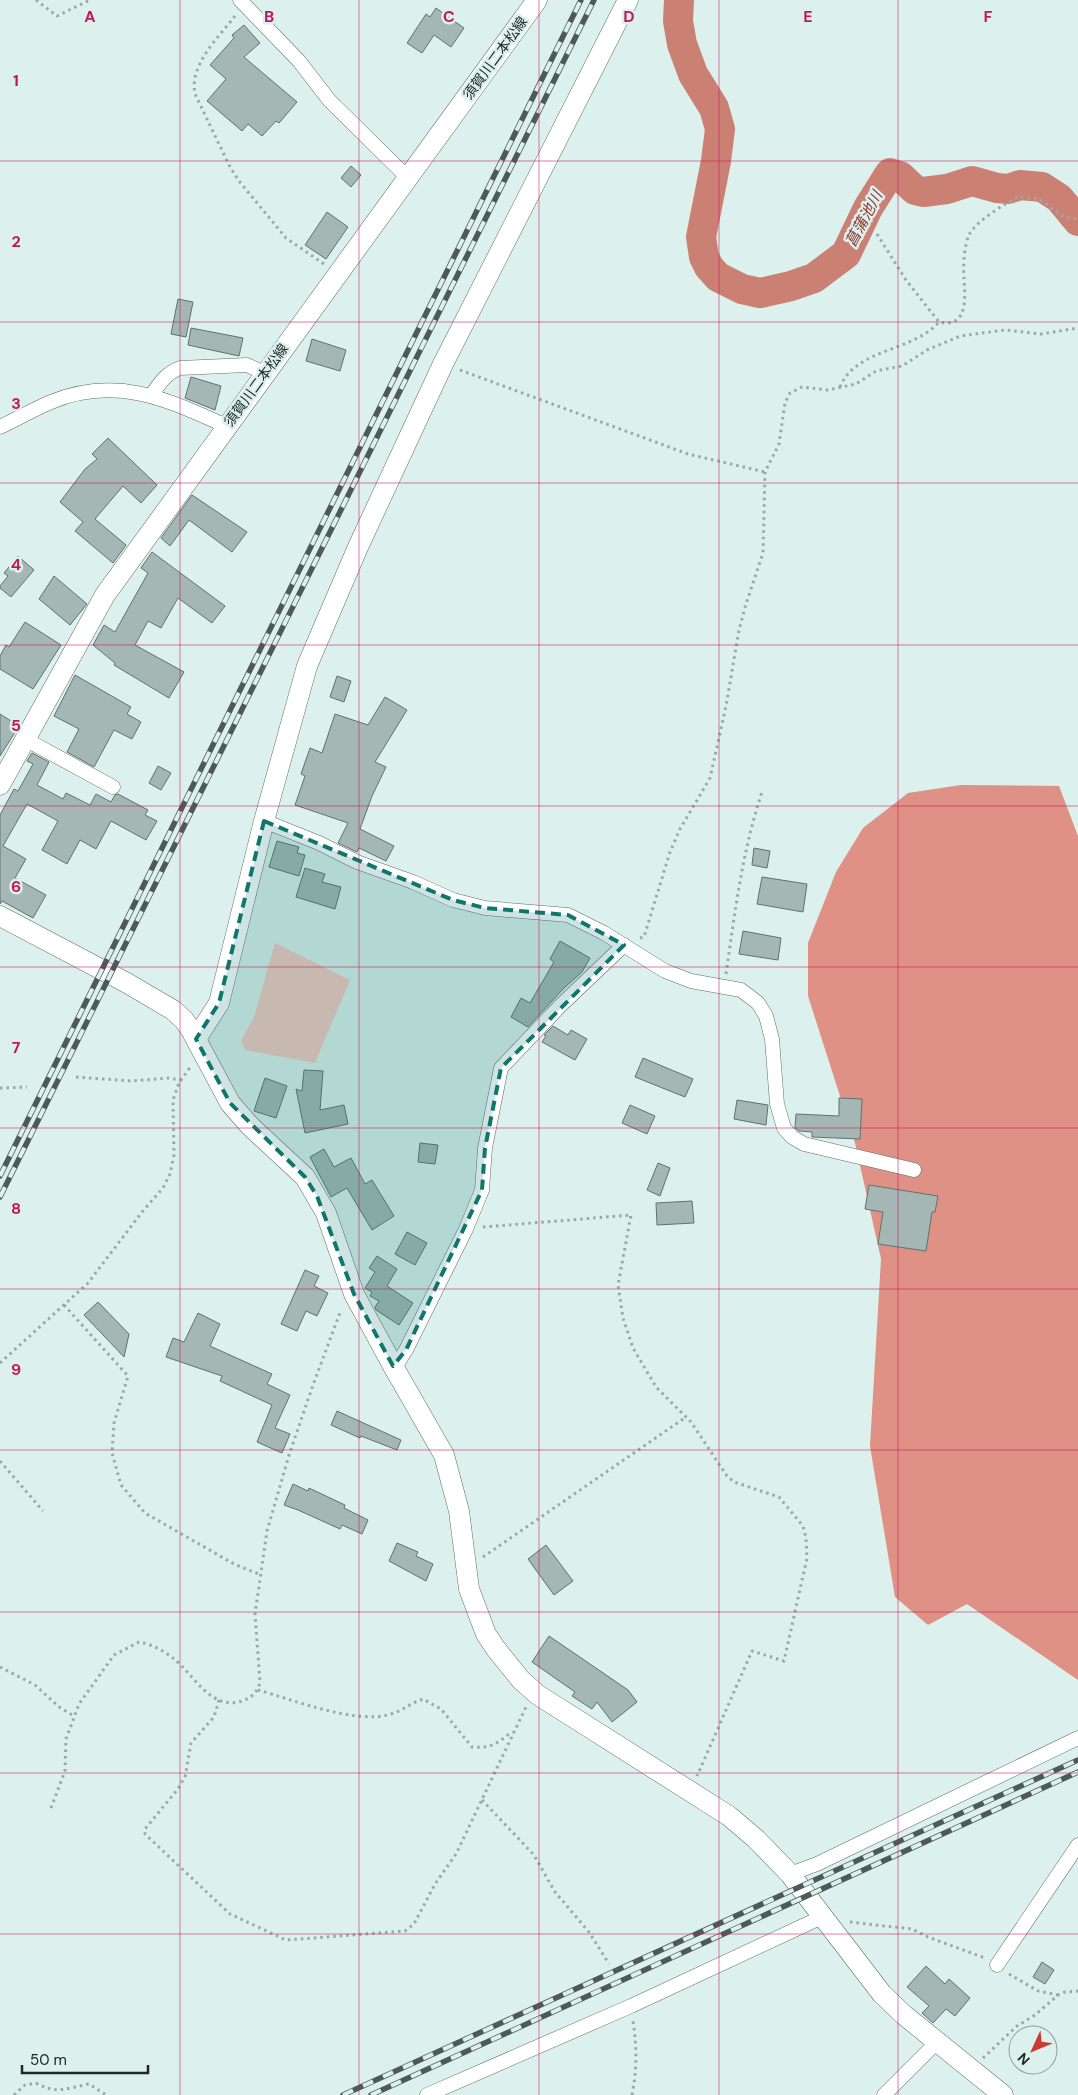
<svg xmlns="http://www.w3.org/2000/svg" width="1078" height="2095" viewBox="0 0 1078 2095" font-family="'DM Sans','Noto Sans JP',sans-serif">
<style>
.green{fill:#f6c9c1}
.forest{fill:#de9184}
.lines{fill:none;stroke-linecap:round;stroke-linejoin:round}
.river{stroke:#cb8074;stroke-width:30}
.building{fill:#a4b7b4;stroke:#60726f}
.street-casing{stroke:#5d6f6c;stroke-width:15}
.secondary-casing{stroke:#5d6f6c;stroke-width:21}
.path{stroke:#99a9a7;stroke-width:3;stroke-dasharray:2.5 4;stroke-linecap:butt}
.street{stroke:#fff;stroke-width:14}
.secondary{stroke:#fff;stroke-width:20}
.rail-casing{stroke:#4f5958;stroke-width:5.5}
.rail{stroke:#dcf0ed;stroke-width:4;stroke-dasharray:11;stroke-linecap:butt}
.marked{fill:#0f766e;fill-opacity:0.2;stroke:#0f766e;stroke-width:4;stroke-dasharray:10 6;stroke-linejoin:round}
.grid{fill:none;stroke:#c2185b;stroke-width:1;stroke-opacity:0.55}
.labels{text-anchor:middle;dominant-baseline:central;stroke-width:5;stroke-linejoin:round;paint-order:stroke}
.street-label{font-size:14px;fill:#202726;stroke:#dcf0ed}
.water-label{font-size:15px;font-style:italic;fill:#8e3329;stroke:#dcf0ed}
.grid-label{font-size:16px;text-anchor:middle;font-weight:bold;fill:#c2185b;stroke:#dcf0ed;stroke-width:5;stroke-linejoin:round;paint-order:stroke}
</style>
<rect width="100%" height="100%" fill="#dcf0ed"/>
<path class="green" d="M 275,943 L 350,980 L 315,1063 L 245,1050 L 241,1041 L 254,1017 Z"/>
<path class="forest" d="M 961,785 L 1059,786 L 1078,836 L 1078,1680 L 967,1604 L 928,1625 L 895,1597 L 870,1446 L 881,1259 L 855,1143 L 808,996 L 808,943 L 836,872 L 863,828 L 908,793 Z"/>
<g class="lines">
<path class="river" d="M 679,0 L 678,21 L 682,44 L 693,74 L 714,108 L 720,129 L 716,161 L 701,237 L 704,257 L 709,267 L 718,277 L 742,289 L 760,293 L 791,286 L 814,278 L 846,254 L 868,208 L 890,173 L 900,176 L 915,190 L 923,192 L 947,189 L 972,181 L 997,188 L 1008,189 L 1020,185 L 1042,187 L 1059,198 L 1078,221"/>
</g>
<g class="building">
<path d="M 436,8 L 464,28 L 451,47 L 434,35 L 422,53 L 407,43 L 426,14 L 430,17 Z"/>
<path d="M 244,25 L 260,43 L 244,57 L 297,102 L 279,123 L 276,121 L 262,136 L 248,124 L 242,131 L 207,101 L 226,79 L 210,65 L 234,38 L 232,35 Z"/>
<path d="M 351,166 L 361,175 L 351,187 L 341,178 Z"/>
<path d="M 327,212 L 348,227 L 326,259 L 305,245 Z"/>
<path d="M 178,299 L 193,302 L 186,337 L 171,334 Z"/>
<path d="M 191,328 L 243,338 L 239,356 L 188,345 Z"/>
<path d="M 312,339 L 346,350 L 340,371 L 306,361 Z"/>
<path d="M 191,377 L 221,386 L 215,410 L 185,398 Z"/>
<path d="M 108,438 L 157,485 L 141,503 L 123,486 L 95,519 L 126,545 L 113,563 L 75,531 L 83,522 L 60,502 L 85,469 L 97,459 L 92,454 Z"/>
<path d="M 192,495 L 247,532 L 232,552 L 189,520 L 170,546 L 161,538 Z"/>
<path d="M 152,552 L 225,606 L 212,623 L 178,598 L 161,628 L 148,621 L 135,645 L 184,672 L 169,698 L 114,665 L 115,663 L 93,645 L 104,625 L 115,632 L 148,573 L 141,568 Z"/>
<path d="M 18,556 L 34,570 L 11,597 L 0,588 L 0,586 L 8,576 L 4,573 Z"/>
<path d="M 54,576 L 87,604 L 70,625 L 39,599 Z"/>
<path d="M 25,622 L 61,645 L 33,689 L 0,669 L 0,656 L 6,645 L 9,647 Z"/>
<path d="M 75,675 L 131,707 L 127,714 L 141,722 L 132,739 L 114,730 L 94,767 L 67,752 L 79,729 L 54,716 Z"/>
<path d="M 337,676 L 351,681 L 344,702 L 330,697 Z"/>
<path d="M 385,697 L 407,710 L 375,762 L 386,767 L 372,796 L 360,829 L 394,846 L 386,861 L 359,848 L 357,852 L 338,843 L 348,823 L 295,805 L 305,776 L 301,774 L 310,748 L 322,753 L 335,714 L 368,725 Z"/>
<path d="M 0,714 L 19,726 L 0,756 Z"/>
<path d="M 32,753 L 49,762 L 37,785 L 63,799 L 66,793 L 90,805 L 96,794 L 111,802 L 115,795 L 118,794 L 148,810 L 145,815 L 157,821 L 146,840 L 111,821 L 96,849 L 80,840 L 67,864 L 42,850 L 58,821 L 27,804 L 3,846 L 26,859 L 15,878 L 46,895 L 33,918 L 2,901 L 0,904 L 0,815 L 14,789 L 18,791 L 33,764 L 27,761 Z"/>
<path d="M 158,766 L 171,773 L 161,790 L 149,783 Z"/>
<path d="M 277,841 L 299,847 L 297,853 L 305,855 L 299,876 L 269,867 Z"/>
<path d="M 754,848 L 770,851 L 767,868 L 752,865 Z"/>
<path d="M 305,868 L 325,874 L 322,882 L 341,887 L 335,909 L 296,897 Z"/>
<path d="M 762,877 L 807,884 L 803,912 L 757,904 Z"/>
<path d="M 743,931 L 781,938 L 778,960 L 739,954 Z"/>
<path d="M 560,941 L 590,958 L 582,972 L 564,988 L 528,1027 L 511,1017 L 521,998 L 530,1003 L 554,962 L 550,959 Z"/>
<path d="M 553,1026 L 568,1035 L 571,1030 L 587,1039 L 575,1060 L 542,1042 L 546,1036 L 544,1035 Z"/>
<path d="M 643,1058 L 693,1079 L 685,1097 L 635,1077 Z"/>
<path d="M 304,1070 L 323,1071 L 320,1110 L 344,1105 L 348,1124 L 305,1133 L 296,1089 L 302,1091 Z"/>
<path d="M 265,1078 L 287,1086 L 276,1118 L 254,1111 Z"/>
<path d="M 839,1098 L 862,1099 L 860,1139 L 812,1137 L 812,1132 L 799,1131 L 795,1128 L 796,1114 L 839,1116 Z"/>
<path d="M 737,1100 L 768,1105 L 766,1125 L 734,1119 Z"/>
<path d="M 630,1105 L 655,1116 L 647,1134 L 622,1123 Z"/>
<path d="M 420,1143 L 438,1145 L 435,1164 L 418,1162 Z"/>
<path d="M 324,1149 L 334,1167 L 351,1158 L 365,1184 L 372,1180 L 394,1216 L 372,1230 L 347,1188 L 331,1197 L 310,1157 Z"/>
<path d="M 658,1163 L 670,1168 L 660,1196 L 647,1190 Z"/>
<path d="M 869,1185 L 938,1196 L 935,1212 L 932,1212 L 926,1251 L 878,1244 L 883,1212 L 865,1209 Z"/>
<path d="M 692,1201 L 694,1223 L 657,1225 L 656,1203 Z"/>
<path d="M 407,1232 L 427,1243 L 415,1265 L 395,1254 Z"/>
<path d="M 377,1256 L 397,1269 L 387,1286 L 413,1303 L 399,1325 L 376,1310 L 375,1307 L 379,1301 L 370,1296 L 372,1292 L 365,1288 L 375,1272 L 369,1268 Z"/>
<path d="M 305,1270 L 319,1276 L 314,1286 L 328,1293 L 317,1316 L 306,1311 L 297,1331 L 281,1324 Z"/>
<path d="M 98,1302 L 129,1334 L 124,1357 L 84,1315 Z"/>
<path d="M 198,1313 L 220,1324 L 210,1346 L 272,1374 L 267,1384 L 290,1395 L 275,1428 L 290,1434 L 282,1453 L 257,1442 L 272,1405 L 220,1381 L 222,1376 L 166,1357 L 173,1338 L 184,1342 Z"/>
<path d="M 337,1411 L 401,1440 L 397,1450 L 361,1436 L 360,1438 L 331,1425 Z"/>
<path d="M 293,1484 L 308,1491 L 309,1488 L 345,1505 L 344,1508 L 368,1520 L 362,1534 L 342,1525 L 340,1529 L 298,1510 L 284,1505 Z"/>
<path d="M 397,1543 L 418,1552 L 416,1556 L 433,1564 L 426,1581 L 389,1561 Z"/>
<path d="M 546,1545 L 573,1581 L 554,1595 L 528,1559 Z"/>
<path d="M 549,1636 L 628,1690 L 637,1702 L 612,1722 L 597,1702 L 592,1709 L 572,1696 L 575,1692 L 532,1662 Z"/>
<path d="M 1042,1962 L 1054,1970 L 1045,1984 L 1033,1977 Z"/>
<path d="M 926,1966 L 945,1984 L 949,1979 L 970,1998 L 955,2016 L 946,2009 L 933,2023 L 922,2013 L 929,2006 L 907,1987 Z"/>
</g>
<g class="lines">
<defs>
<g id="street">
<path d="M 240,0 L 299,61 L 329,100 L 407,177"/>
<path d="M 151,396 C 159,384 166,373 180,368 L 247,365 L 264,373"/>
<path d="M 0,427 C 17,419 34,409 51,402 C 116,375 167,399 226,426"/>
<path d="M 25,739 L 113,787"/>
<path d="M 264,821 L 319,843 L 357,862 L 413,882 L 453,900 L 485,908 L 568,915 L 604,933 L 665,971 L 691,981 L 741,990 L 758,1003 L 766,1016 L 772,1039 L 777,1104 L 784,1128 L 792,1137 L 804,1144 L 914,1170"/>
<path d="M 393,1366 L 399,1361 L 406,1350 L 466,1229 L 482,1190 L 485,1148 L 501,1068 L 560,1006 L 624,945"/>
<path d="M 790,1874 L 817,1864 L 1078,1738"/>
<path d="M 997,1965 L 1078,1845"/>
<path d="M 427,2095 L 631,2006 L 822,1917"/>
<path d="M 884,2095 L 937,2042"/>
</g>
<g id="secondary">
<path d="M 0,785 L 105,595 L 537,0"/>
<path d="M 0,916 L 127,983 L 173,1010 L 184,1020 L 191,1030 L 230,1103 L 250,1126 L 305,1177 L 326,1213 L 354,1294 L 393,1366 L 444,1455 L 459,1511 L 469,1589 L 486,1634 L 496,1649 L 521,1680 L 538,1695 L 729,1816 L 756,1839 L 790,1874 L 882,1994 L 904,2015 L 1003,2095"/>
<path d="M 196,1039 L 219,1003 L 264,821 L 307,666 L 358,547 L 443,364 L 628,0"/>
</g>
</defs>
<use href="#street" class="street-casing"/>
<use href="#secondary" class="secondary-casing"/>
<g class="path">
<path d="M 36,0 L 57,16 L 90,0"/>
<path d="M 235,16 C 218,38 189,65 195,94 L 230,167 L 239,181 L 286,238 L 324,264"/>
<path d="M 877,234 L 906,280 L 939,322 C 969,329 965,296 964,278 C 963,266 964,246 969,235 C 975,222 1004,204 1018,197 L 1039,199 L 1064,217 L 1078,219"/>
<path d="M 460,370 L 688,454 L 765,472"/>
<path d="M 840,387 C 856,348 913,352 939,322"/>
<path d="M 640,938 L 644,937 L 670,852 L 680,829 L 710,778 L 726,706 L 739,630 L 746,604 L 763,553 L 765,472 L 779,444 L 785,403 L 790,393 L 802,387 L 828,390 L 856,384 L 876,371 L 902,366 L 927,350 L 960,336 L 1005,330 L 1041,334 L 1078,328"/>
<path d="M 726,974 C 735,912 742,852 762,792"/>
<path d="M 76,1077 L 131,1081 L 168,1078 L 181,1080"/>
<path d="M 0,1088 L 27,1087"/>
<path d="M 483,1227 L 631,1215 L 618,1285 L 623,1318 L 633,1348 L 656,1387 L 691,1422 L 727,1476 L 734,1482 L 779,1497 L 803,1526 L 806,1538 L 807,1558 L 784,1661 L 752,1651 L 697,1776"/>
<path d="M 64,1305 L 128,1376 L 114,1423 L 112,1453 L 121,1485 L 145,1513 L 234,1564 L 261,1575"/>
<path d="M 0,1363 L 88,1283 L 142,1212 L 163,1188 L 170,1174 L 174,1155 L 173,1100 L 179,1083 L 191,1066"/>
<path d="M 0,1461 L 43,1511"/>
<path d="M 483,1557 L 686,1417"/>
<path d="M 0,1667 L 35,1685 L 59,1707 L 74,1716"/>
<path d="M 258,1690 C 294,1700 356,1725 391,1714 C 402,1711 411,1703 423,1699 L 441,1709 L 472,1747 C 481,1748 490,1747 498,1742 C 504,1739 506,1734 513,1733"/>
<path d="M 219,1700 L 214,1717 L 191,1743 L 185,1777 L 177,1790 L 145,1829 L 145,1834 L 230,1914 L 286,1940 L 405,1931 L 414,1924 L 435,1884 L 456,1854 L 526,1707"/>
<path d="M 482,1800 L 534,1855 L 555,1892 L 589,1932 L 609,1964"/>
<path d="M 51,1808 L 65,1771 L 66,1739 L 79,1704 L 114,1655 L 139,1642 C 151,1644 165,1651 174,1659 C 194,1675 211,1711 242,1701 C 252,1698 258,1691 260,1682 L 255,1614 L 267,1531 L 289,1455 L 313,1385 L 341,1310"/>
<path d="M 850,1922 L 912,1929 L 928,1937 L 985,1958"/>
<path d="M 1009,1974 L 1038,1991 L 1058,1995"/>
<path d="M 983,2058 L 1017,2026 L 1035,2015 L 1058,1995 L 1065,1992 L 1078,1991"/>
<path d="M 14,2095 L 25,2085 L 36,2083 C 57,2095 67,2088 89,2084 L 106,2095"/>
<path d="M 632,2095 C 637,2070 637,2047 633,2021"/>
</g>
<use href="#street" class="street"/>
<use href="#secondary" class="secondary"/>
<defs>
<g id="rail">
<path d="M 0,1176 L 581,0"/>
<path d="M 0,1197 L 594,0"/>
<path d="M 343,2095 L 1078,1760"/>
<path d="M 371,2095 L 1078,1772"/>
</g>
</defs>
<use href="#rail" class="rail-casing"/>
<use href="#rail" class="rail"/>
</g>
<path class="marked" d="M 264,821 L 453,900 L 485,908 L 568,915 L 624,945 L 501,1068 L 485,1148 L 482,1190 L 406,1350 L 393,1366 L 354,1294 L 317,1196 L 305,1177 L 230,1103 L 196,1039 L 219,1003 Z"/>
<path class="grid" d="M 180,0 L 180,2095M 359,0 L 359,2095M 539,0 L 539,2095M 719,0 L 719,2095M 898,0 L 898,2095M 0,161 L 1078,161M 0,322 L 1078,322M 0,483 L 1078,483M 0,645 L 1078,645M 0,806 L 1078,806M 0,967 L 1078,967M 0,1128 L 1078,1128M 0,1289 L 1078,1289M 0,1450 L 1078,1450M 0,1612 L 1078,1612M 0,1773 L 1078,1773M 0,1934 L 1078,1934"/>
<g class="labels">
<g class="street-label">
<text transform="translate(495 58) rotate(-54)">須賀川二本松線</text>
<text transform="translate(256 385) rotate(-54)">須賀川二本松線</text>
</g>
<g class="water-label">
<text transform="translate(864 219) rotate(-62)">菖蒲池川</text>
</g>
</g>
<g class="grid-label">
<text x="90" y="22">A</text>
<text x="269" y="22">B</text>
<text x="449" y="22">C</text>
<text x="629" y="22">D</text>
<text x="808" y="22">E</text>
<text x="988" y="22">F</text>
<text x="16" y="86">1</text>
<text x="16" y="247">2</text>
<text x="16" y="409">3</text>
<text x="16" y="570">4</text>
<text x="16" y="731">5</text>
<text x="16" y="892">6</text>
<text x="16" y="1053">7</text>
<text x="16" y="1214">8</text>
<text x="16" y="1375">9</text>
</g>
<g transform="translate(1033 2050) rotate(226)"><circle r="24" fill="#dcf0ed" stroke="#91a09d"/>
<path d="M0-4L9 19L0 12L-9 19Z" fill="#c93b2e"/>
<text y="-8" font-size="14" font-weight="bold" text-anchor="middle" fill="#202726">N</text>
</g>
<path d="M22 2065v8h126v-8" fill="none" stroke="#202726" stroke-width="2.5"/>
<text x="30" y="2065" font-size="15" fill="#202726" stroke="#dcf0ed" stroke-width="4" paint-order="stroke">50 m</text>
</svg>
